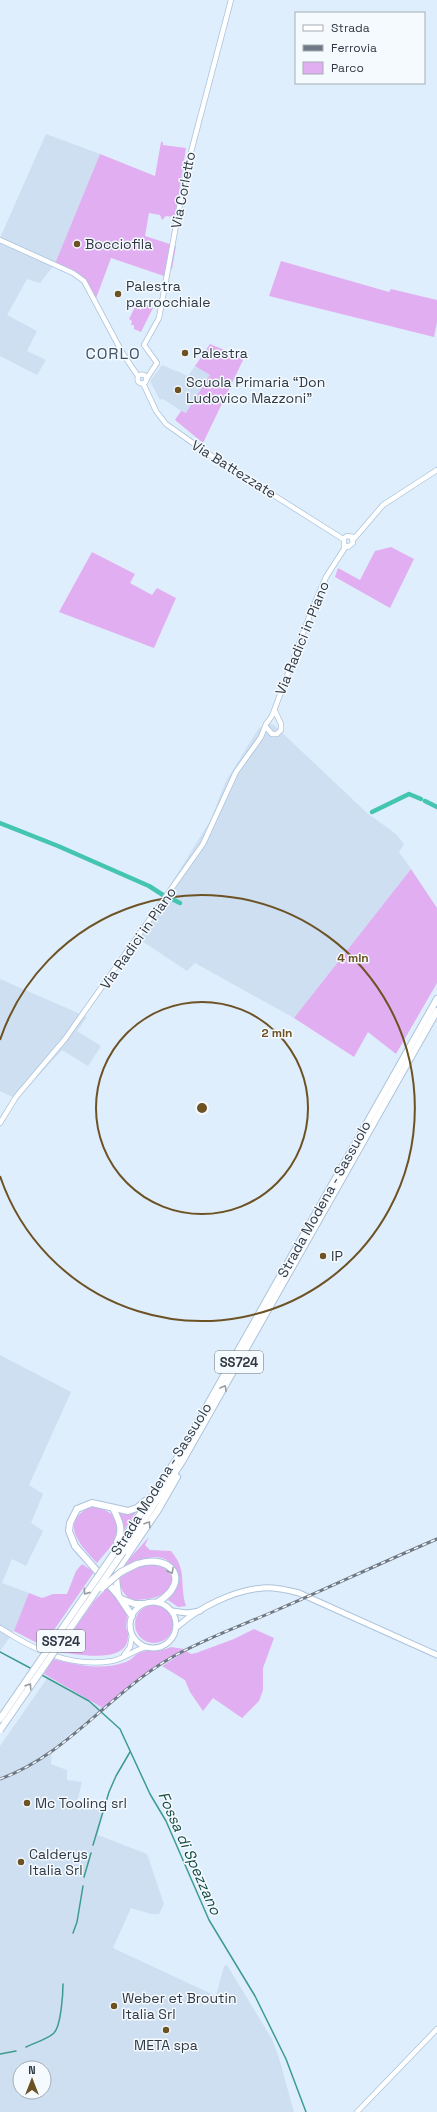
<svg xmlns="http://www.w3.org/2000/svg" width="437" height="2112" viewBox="0 0 437 2112" font-family="'Space Grotesk',sans-serif">
<style>
.built{fill:#cddff1;fill-rule:evenodd}
.green{fill:#e2aef2}
.lines{fill:none;stroke-linecap:round;stroke-linejoin:round}
.stream{stroke:#3e9b91;stroke-width:1.5}
.canal{stroke:#44c5b2;stroke-width:4.5}
.tertiary-casing{stroke:#abc3db;stroke-width:6}
.secondary-casing{stroke:#abc3db;stroke-width:7}
.trunk-casing{stroke:#abc3db;stroke-width:8}
.tertiary{stroke:#fff;stroke-width:4.5}
.secondary{stroke:#fff;stroke-width:5}
.trunk{stroke:#fff;stroke-width:6}
.rail-casing{stroke:#6e7985;stroke-width:3}
.rail{stroke:#f5faff;stroke-width:1.5;stroke-dasharray:4.5;stroke-linecap:butt}
.trunk-bridge-casing{stroke:#abc3db;stroke-width:8;stroke-linecap:butt}
.trunk-bridge{stroke:#fff;stroke-width:6}
.oneway{stroke:#989ca1}
.ring{fill:none;stroke:#6d5224;stroke-width:2}
.poi-dot{fill:#6d5224;stroke:#f5faff;stroke-width:1.5}
.labels{text-anchor:middle;dominant-baseline:central;stroke-width:3;stroke-linejoin:round;paint-order:stroke}
.shield{fill:#f5faff;stroke:#6b737b;stroke-width:1}
.shield-label{font-size:13px;font-weight:bold;fill:#303943}
.street-label{font-size:14px;fill:#303943;stroke:#f5faff}
.poi-label{font-size:14px;fill:#303943;stroke:#f5faff;text-anchor:start}
.water-label{font-size:15px;font-style:italic;fill:#124a42;stroke:#f5faff}
.quarter-label{font-size:16px;letter-spacing:1px;fill:#3f5368;stroke:#f5faff}
.centre{fill:#6d5224;stroke:#f5faff;stroke-width:2}
.ring-label{font-size:12px;text-anchor:middle;font-weight:bold;fill:#6d5224;stroke:#f5faff;stroke-width:3;stroke-linejoin:round;paint-order:stroke}
</style>
<rect width="100%" height="100%" fill="#dfeefd"/>
<g class="built">
<path d="M 46,134 L 100,154 L 57,261 L 40,283 L 27,279 L 7,315 L 37,331 L 27,351 L 46,360 L 37,375 L 0,356 L 0,238 Z"/>
<path d="M 162,365 L 188,376 L 195,366 L 211,375 L 186,414 L 163,399 L 160,400 L 150,381 Z"/>
<path d="M 270,724 L 274,725 L 367,813 L 396,834 L 404,844 L 399,852 L 411,869 L 294,1018 L 195,963 L 187,971 L 136,937 L 166,892 L 210,821 L 226,781 L 259,728 Z"/>
<path d="M 0,979 L 87,1017 L 77,1031 L 101,1046 L 88,1066 L 62,1050 L 17,1099 L 0,1091 Z"/>
<path d="M 0,1355 L 71,1392 L 29,1485 L 43,1494 L 31,1523 L 43,1531 L 26,1566 L 12,1559 L 2,1583 L 29,1593 L 17,1627 L 0,1651 Z"/>
<path d="M 48,1677 L 69,1691 L 105,1709 L 84,1723 L 52,1749 L 51,1764 L 67,1770 L 67,1780 L 82,1782 L 77,1802 L 103,1810 L 98,1835 L 147,1854 L 164,1904 L 159,1914 L 151,1914 L 131,1908 L 113,1948 L 216,1996 L 224,1966 L 227,1965 L 272,2039 L 279,2058 L 294,2112 L 0,2112 L 0,1746 ZM 20,2068 L 44,2068 L 44,2092 L 20,2092 Z"/>
</g>
<g class="green">
<path d="M 161,142 L 163,142 L 163,145 L 186,148 L 175,217 L 166,216 L 162,220 L 160,215 L 149,213 L 145,236 L 176,246 L 172,269 L 169,268 L 164,276 L 111,258 L 95,301 L 83,277 L 55,264 L 100,154 L 155,176 Z"/>
<path d="M 281,261 L 389,292 L 391,289 L 437,300 L 437,322 L 434,337 L 269,296 Z"/>
<path d="M 145,304 L 153,308 L 141,332 L 134,329 L 134,325 L 131,325 L 132,321 L 129,319 L 135,307 L 141,310 Z"/>
<path d="M 210,344 L 244,358 L 203,443 L 175,420 L 181,411 L 186,413 L 210,375 L 195,366 Z"/>
<path d="M 391,547 L 414,559 L 390,608 L 335,577 L 338,568 L 360,580 L 375,551 Z"/>
<path d="M 92,552 L 135,574 L 130,583 L 152,595 L 157,588 L 176,598 L 154,648 L 59,612 Z"/>
<path d="M 411,869 L 437,908 L 437,983 L 396,1054 L 368,1032 L 354,1057 L 294,1018 Z"/>
<path d="M 90,1507 C 105,1507 124,1517 117,1535 C 114,1545 103,1555 97,1563 C 81,1546 58,1523 90,1507 Z"/>
<path d="M 136,1512 L 124,1530 L 118,1513 Z"/>
<path d="M 149,1537 L 145,1545 L 150,1550 L 171,1551 C 188,1571 179,1584 186,1606 L 178,1607 L 168,1600 C 171,1596 176,1592 177,1587 C 181,1572 171,1557 155,1557 C 143,1558 133,1563 122,1567 Z"/>
<path d="M 153,1563 C 168,1566 181,1582 165,1593 C 156,1599 142,1600 131,1600 C 123,1594 120,1588 119,1578 L 141,1565 Z"/>
<path d="M 82,1564 L 94,1572 L 43,1646 L 14,1631 L 29,1593 L 42,1598 L 53,1594 L 67,1594 L 76,1571 Z"/>
<path d="M 107,1588 C 114,1595 126,1605 127,1615 C 127,1619 126,1624 126,1628 C 127,1631 129,1634 128,1637 C 127,1665 76,1654 58,1652 L 95,1600 Z"/>
<circle cx="154" cy="1624" r="19"/>
<path d="M 254,1629 L 274,1638 L 263,1668 L 263,1690 L 259,1701 L 242,1718 L 213,1698 L 203,1711 L 190,1692 L 185,1680 L 162,1666 L 186,1651 L 191,1654 L 196,1653 L 234,1639 Z"/>
<path d="M 171,1647 L 184,1649 L 133,1682 L 103,1708 L 44,1674 L 53,1659 C 77,1665 102,1671 126,1662 C 132,1660 136,1653 141,1652 C 150,1649 158,1653 171,1647 Z"/>
</g>
<g class="lines">
<g class="stream">
<path d="M 0,1652 L 32,1669"/>
<path d="M 40,1674 L 89,1701 L 120,1729 L 150,1794 L 166,1821 L 209,1920 L 255,1996 L 286,2059 L 306,2112"/>
<path d="M 93,1845 L 109,1792 L 116,1776 L 130,1752"/>
<path d="M 84,1877 L 91,1853"/>
<path d="M 73,1933 L 77,1922 L 83,1886"/>
<path d="M 26,2047 C 34,2043 48,2039 54,2033 C 61,2026 63,1994 63,1984"/>
<path d="M 0,2054 L 16,2051"/>
</g>
<g class="canal">
<path d="M 425,801 L 437,807"/>
<path d="M 372,812 L 409,794 L 421,799"/>
<path d="M 0,823 L 58,846 L 149,886 L 163,895"/>
<path d="M 172,899 L 180,903"/>
</g>
<defs>
<g id="tertiary">
<path d="M 0,240 L 73,273 L 84,281 L 123,354 L 138,376"/>
<circle cx="142" cy="379" r="4.5"/>
<path d="M 147,378 L 157,363 L 144,345 L 159,318 L 186,171 L 231,0"/>
<path d="M 143,383 L 156,411 L 166,424 L 207,453 L 343,539"/>
<path d="M 353,540 L 383,505 L 437,470"/>
<path d="M 344,545 L 348,547 L 353,543 L 352,538"/>
<path d="M 344,548 L 344,538 L 347,536 L 354,537"/>
<path d="M 266,727 L 272,734 L 277,734 L 281,730 L 281,724 L 275,711"/>
<path d="M 0,1123 L 16,1097 L 65,1039 L 203,844 L 236,772 L 261,737 L 266,724 L 272,716 L 311,612 L 326,577 L 346,546"/>
<path d="M 0,1628 C 34,1650 70,1668 112,1661 C 124,1659 134,1650 146,1647"/>
<path d="M 124,1655 L 130,1647 L 132,1635"/>
<path d="M 357,2112 L 437,2029"/>
</g>
<g id="secondary">
<circle cx="153" cy="1625" r="23"/>
<path d="M 172,1611 L 187,1613 L 200,1611"/>
<path d="M 177,1627 C 198,1608 234,1590 263,1588 C 275,1587 287,1590 299,1593 L 437,1655"/>
</g>
<g id="trunk">
<path d="M 113,1508 C 119,1520 124,1530 117,1542"/>
<path d="M 117,1549 L 178,1457 L 437,999"/>
<path d="M 123,1552 L 183,1460 L 437,1011"/>
<path d="M 137,1564 C 173,1553 191,1582 158,1602"/>
<path d="M 118,1594 L 116,1578 L 118,1569 L 158,1510 L 177,1477"/>
<path d="M 121,1599 L 135,1604 L 142,1604"/>
<path d="M 132,1616 L 118,1595 L 75,1546 L 69,1531 L 70,1523 L 77,1509 L 92,1503 L 128,1511 L 137,1508 L 145,1501"/>
</g>
</defs>
<use href="#tertiary" class="tertiary-casing"/>
<use href="#secondary" class="secondary-casing"/>
<use href="#trunk" class="trunk-casing"/>
<use href="#tertiary" class="tertiary"/>
<use href="#secondary" class="secondary"/>
<use href="#trunk" class="trunk"/>
<defs>
<path id="rail" d="M 0,1779 C 67,1755 109,1694 169,1659 C 203,1639 241,1626 277,1610 C 330,1587 383,1562 437,1539"/>
</defs>
<use href="#rail" class="rail-casing"/>
<use href="#rail" class="rail"/>
<defs>
<g id="trunk-bridge">
<path d="M 102,1588 L 121,1572 L 137,1564"/>
<path d="M 0,1719 L 117,1549"/>
<path d="M 0,1730 L 123,1552"/>
</g>
</defs>
<use href="#trunk-bridge" class="trunk-bridge-casing"/>
<use href="#trunk-bridge" class="trunk-bridge"/>
</g>
<defs><path id="oneway-chevron" d="M-2-3.5L2.5 0L-2 3.5" fill="none" stroke-width="1.6" stroke-linecap="round" stroke-linejoin="round"/></defs>
<g class="oneway">
<use href="#oneway-chevron" transform="translate(224 1388) rotate(-60)"/>
<use href="#oneway-chevron" transform="translate(148 1524) rotate(-56)"/>
<use href="#oneway-chevron" transform="translate(171 1571) rotate(61)"/>
<use href="#oneway-chevron" transform="translate(86 1592) rotate(125)"/>
<use href="#oneway-chevron" transform="translate(29 1686) rotate(-56)"/>
</g>
<g class="ring">
<circle cx="202" cy="1108" r="106"/>
<path d="M0 1040A213 213 0 1 1 0 1176"/>
</g>
<g class="poi-dot">
<circle cx="77" cy="244" r="4"/>
<circle cx="118" cy="294" r="4"/>
<circle cx="185" cy="353" r="4"/>
<circle cx="178" cy="390" r="4"/>
<circle cx="323" cy="1256" r="4"/>
<circle cx="27" cy="1803" r="4"/>
<circle cx="21" cy="1862" r="4"/>
<circle cx="114" cy="2006" r="4"/>
<circle cx="166" cy="2030" r="4"/>
</g>
<g class="labels">
<g class="shield">
<rect x="215" y="1351" width="48" height="22" rx="3"/>
<rect x="37" y="1630" width="48" height="22" rx="3"/>
</g>
<g class="shield-label">
<text x="239" y="1362">SS724</text>
<text x="61" y="1641">SS724</text>
</g>
<g class="street-label">
<text transform="translate(183 190) rotate(-79)">Via Corletto</text>
<text transform="translate(234 469) rotate(32)">Via Battezzate</text>
<text transform="translate(302 638) rotate(-68)">Via Radici in Piano</text>
<text transform="translate(138 938) rotate(-55)">Via Radici in Piano</text>
<text transform="translate(324 1199) rotate(-61)">Strada Modena - Sassuolo</text>
<text transform="translate(161 1479) rotate(-58)">Strada Modena - Sassuolo</text>
</g>
<g class="poi-label">
<text x="85" y="244">Bocciofila</text>
<text x="126" y="286">Palestra<tspan x="126" dy="16">parrocchiale</tspan></text>
<text x="193" y="353">Palestra</text>
<text x="186" y="382">Scuola Primaria “Don<tspan x="186" dy="16">Ludovico Mazzoni”</tspan></text>
<text x="331" y="1256">IP</text>
<text x="35" y="1803">Mc Tooling srl</text>
<text x="29" y="1854">Calderys<tspan x="29" dy="16">Italia Srl</tspan></text>
<text x="122" y="1998">Weber et Broutin<tspan x="122" dy="16">Italia Srl</tspan></text>
<text x="166" y="2045" text-anchor="middle">META spa</text>
</g>
<g class="water-label">
<text transform="translate(190 1853) rotate(66)">Fossa di Spezzano</text>
</g>
<g class="quarter-label">
<text x="113" y="353">CORLO</text>
</g>
</g>
<circle cx="202" cy="1108" r="6" class="centre"/>
<g class="ring-label">
<text x="353" y="962">4 min</text>
<text x="277" y="1037">2 min</text>
</g>
<rect x="295" y="12" width="130" height="72" fill="#f5faff" stroke="#a6adb4"/>
<rect x="303" y="25" width="20" height="6" fill="#ffffff" stroke="#a6adb4"/>
<text x="331" y="32" font-size="12" fill="#303943">Strada</text>
<rect x="303" y="45" width="20" height="6" fill="#6e7985" stroke="#a6adb4"/>
<text x="331" y="52" font-size="12" fill="#303943">Ferrovia</text>
<rect x="303" y="62" width="20" height="12" fill="#e2aef2" stroke="#a6adb4"/>
<text x="331" y="72" font-size="12" fill="#303943">Parco</text>
<g transform="translate(32 2080)"><circle r="19" fill="#f5faff" stroke="#a6adb4"/>
<path d="M0-3L7 15L0 10L-7 15Z" fill="#6d5224"/>
<text y="-6" font-size="11" font-weight="bold" text-anchor="middle" fill="#303943">N</text>
</g>
</svg>
